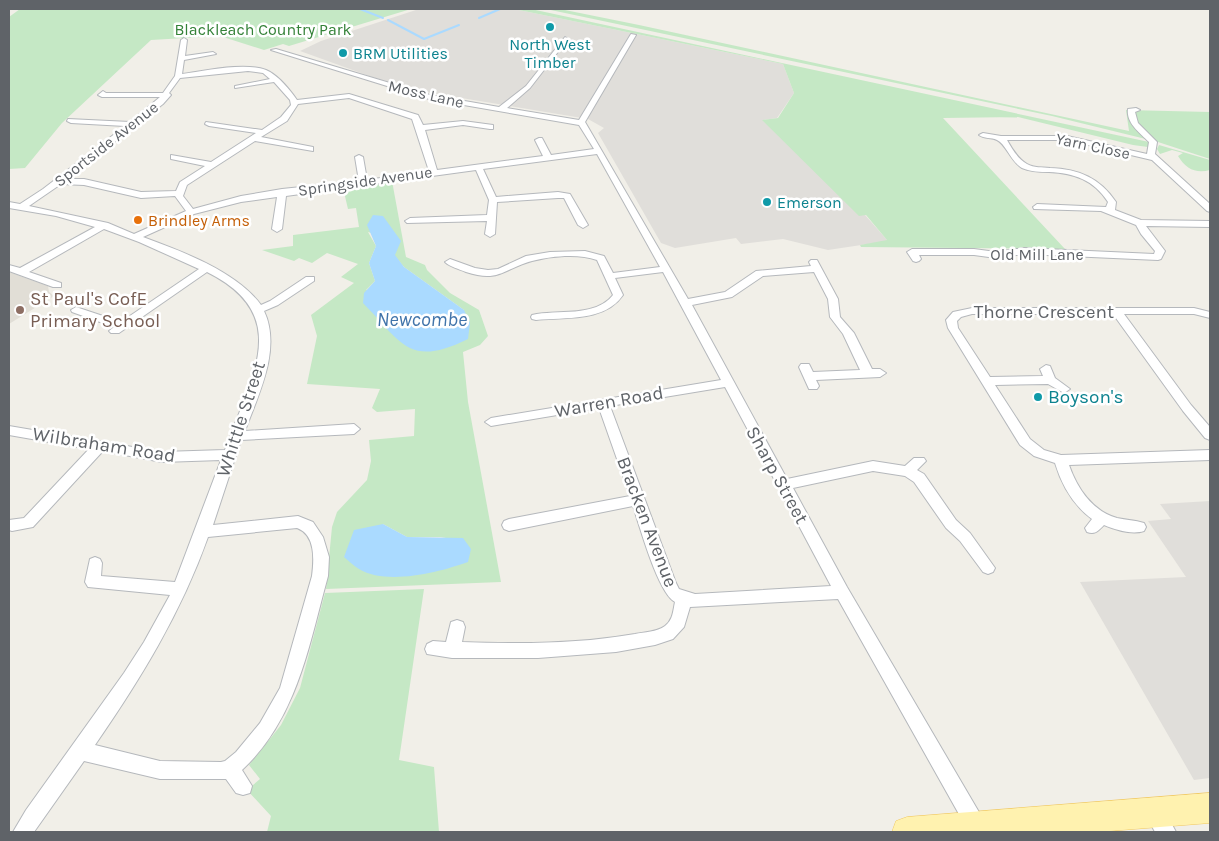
<svg xmlns="http://www.w3.org/2000/svg" width="1219" height="841" viewBox="0 0 1219 841" font-family="Karla,sans-serif">
<style>
.industrial{fill:#e0deda}
.education{fill:#e1ded6}
.green{fill:#c5e8c5;fill-rule:evenodd}
.water{fill:#aadaff}
.lines{fill:none;stroke-linecap:round;stroke-linejoin:round}
.stream{stroke:#aadaff;stroke-width:2}
.minor-casing{stroke:#b5b8bc;stroke-width:2}
.primary-casing{stroke:#f2c960;stroke-width:1}
.minor{fill:#fff;fill-rule:evenodd}
.primary{fill:#fff2af;fill-rule:evenodd}
.culture-dot{fill:#0f9aa8;stroke:#fff;stroke-width:2}
.food-dot{fill:#e8710a;stroke:#fff;stroke-width:2}
.education-dot{fill:#8d6e63;stroke:#fff;stroke-width:2}
.labels{text-anchor:middle;dominant-baseline:central;stroke-width:5;stroke-linejoin:round;paint-order:stroke}
.far-park-label{font-size:16px;fill:#348238;stroke:#fff}
.far-culture-label{font-size:16px;fill:#0d838f;stroke:#fff;text-anchor:start}
.far-street-label{font-size:16px;fill:#5f6368;stroke:#fff}
.far-food-label{font-size:16px;fill:#c56008;stroke:#fff;text-anchor:start}
.education-label{font-size:19px;fill:#785e54;stroke:#fff;text-anchor:start}
.street-label{font-size:19px;fill:#5f6368;stroke:#fff}
.culture-label{font-size:19px;fill:#0d838f;stroke:#fff;text-anchor:start}
.water-label{font-size:20px;font-style:italic;fill:#4174aa;stroke:#fff}
</style>
<rect width="100%" height="100%" fill="#f1efe8"/>
<g class="industrial">
<path d="M 419,9 L 514,9 L 783,64 L 794,93 L 777,118 L 763,120 L 865,215 L 888,241 L 828,250 L 783,239 L 741,244 L 736,238 L 675,248 L 661,243 L 598,133 L 604,128 L 588,119 L 425,92 L 372,77 L 300,51 L 321,41 Z"/>
<path d="M 1210,501 L 1210,778 L 1194,780 L 1080,582 L 1186,577 L 1148,521 L 1171,519 L 1160,504 Z"/>
</g>
<path class="education" d="M 9,272 L 48,286 L 49,292 L 54,296 L 9,324 Z"/>
<g class="green">
<path d="M 20,9 L 411,9 L 289,46 L 283,44 L 264,50 L 220,36 L 151,40 L 62,123 L 25,168 L 9,169 L 9,17 Z"/>
<path d="M 514,9 L 531,9 L 1149,142 L 1148,147 L 1133,145 L 1018,117 L 943,118 L 1065,249 L 861,247 L 860,245 L 887,240 L 866,215 L 859,216 L 762,120 L 778,118 L 794,93 L 783,64 Z"/>
<path d="M 546,9 L 560,9 L 639,25 L 1129,131 L 1126,110 L 1210,112 L 1210,159 L 1158,142 L 1052,116 Z"/>
<path d="M 1159,145 L 1210,160 L 1210,170 C 1196,174 1186,169 1178,156 L 1183,153 L 1172,150 L 1160,154 L 1157,149 Z"/>
<path d="M 392,181 L 406,257 L 425,265 L 427,270 L 450,293 L 479,310 L 488,336 L 480,345 L 463,352 L 468,402 L 501,582 L 326,589 L 332,527 L 337,512 L 367,480 L 371,461 L 369,440 L 414,436 L 415,409 L 377,412 L 372,408 L 380,389 L 307,384 L 317,336 L 311,315 L 354,283 L 341,277 L 358,264 L 327,253 L 312,263 L 299,258 L 294,261 L 262,250 L 293,246 L 293,235 L 359,227 L 356,208 L 348,209 L 343,188 ZM 368,232 L 400,241 L 394,255 L 404,267 L 464,310 L 366,290 L 375,281 L 369,263 L 376,246 ZM 383,524 L 407,537 L 446,537 L 344,557 Z"/>
<path d="M 424,589 L 399,760 L 434,767 L 439,832 L 267,832 L 271,816 L 247,790 L 260,779 L 249,765 L 281,725 L 300,688 L 325,593 Z"/>
</g>
<g class="water">
<path d="M 373,215 L 383,216 L 401,241 L 395,255 L 404,267 L 464,310 L 470,323 L 468,339 C 409,368 402,343 363,303 L 364,293 L 375,281 L 369,263 L 376,246 L 367,225 Z"/>
<path d="M 383,524 L 407,537 L 463,538 L 471,549 L 468,562 C 440,572 387,586 359,569 C 354,566 349,561 344,557 L 354,530 Z"/>
</g>
<g class="lines">
<g class="stream">
<path d="M 360,9 L 383,18"/>
<path d="M 479,18 L 500,9"/>
<path d="M 388,20 L 424,39 L 459,25"/>
</g>
<defs>
<g id="minor">
<path d="M 631,34 L 636,35 L 585,122 L 688,299 L 725,292 L 756,271 L 811,266 L 809,262 L 811,260 L 817,260 L 838,299 L 840,317 L 854,333 L 872,369 L 880,369 L 886,373 L 880,377 L 816,380 L 819,386 L 817,389 L 809,389 L 799,367 L 801,364 L 809,364 L 813,372 L 860,370 L 843,334 L 830,317 L 828,299 L 814,272 L 763,276 L 732,297 L 692,305 L 787,479 L 873,461 L 905,466 L 914,458 L 924,458 L 926,461 L 917,470 L 924,474 L 956,520 L 970,533 L 995,568 L 993,572 L 988,574 L 983,572 L 960,541 L 946,528 L 914,482 L 905,476 L 873,471 L 793,488 L 847,587 L 983,819 L 986,826 L 983,832 L 969,832 L 838,599 L 690,607 L 684,627 L 673,639 L 655,645 L 616,652 L 538,658 L 452,658 L 427,654 L 425,649 L 427,644 L 433,641 L 446,642 L 451,622 L 457,620 L 463,622 L 465,627 L 462,642 C 520,644 578,644 635,634 C 644,632 657,632 665,626 C 673,620 673,611 675,602 C 658,593 640,527 633,506 L 509,531 L 504,529 L 502,525 L 504,521 L 509,519 L 630,496 L 599,408 L 491,426 L 485,422 L 491,418 L 721,380 L 663,272 L 615,278 L 623,295 C 605,322 565,317 536,320 L 532,319 L 531,317 L 532,315 C 557,309 595,318 613,295 L 597,260 C 578,253 551,256 532,261 C 503,269 499,283 466,272 C 459,269 450,267 445,262 L 450,259 L 475,268 L 488,270 L 498,269 L 526,256 L 550,252 L 585,251 L 604,256 L 613,273 L 660,267 L 597,154 L 483,169 L 496,197 L 558,192 L 570,194 L 588,225 L 583,228 L 578,225 L 564,198 L 558,198 L 497,202 L 495,234 L 490,237 L 485,234 L 487,221 L 407,223 L 405,221 L 410,218 L 487,215 L 489,200 L 476,170 L 286,196 L 282,229 L 277,232 L 272,229 L 277,197 L 241,202 L 194,214 L 143,237 C 181,251 236,271 261,305 L 270,301 L 306,277 L 314,277 L 314,281 L 278,305 L 264,311 C 282,349 258,395 245,431 L 354,424 L 360,429 L 354,434 L 241,440 L 213,525 L 298,516 L 313,522 L 323,537 L 329,557 L 328,576 C 309,645 297,719 242,770 L 252,786 L 250,793 L 243,795 L 236,793 L 226,779 L 160,779 L 84,761 L 34,832 L 13,832 L 26,810 L 124,673 L 144,642 L 170,595 L 88,587 L 85,582 L 90,559 L 95,557 L 100,559 L 102,563 L 101,576 L 175,582 L 221,460 L 162,462 L 103,451 L 33,527 L 12,531 L 9,530 L 9,520 L 24,518 L 89,449 L 9,435 L 9,426 L 162,452 L 225,450 C 249,380 296,316 207,272 L 119,333 L 111,333 L 109,331 L 114,327 L 72,312 L 71,310 L 76,307 L 121,322 L 199,269 L 139,242 L 104,229 L 29,272 L 61,283 L 61,287 L 53,287 L 9,271 L 9,265 L 20,268 L 95,227 L 56,216 L 9,208 L 9,202 L 20,204 L 43,189 L 125,126 L 71,123 L 67,121 L 68,119 L 130,122 L 160,97 L 102,97 L 98,95 L 103,91 L 106,93 L 163,93 L 175,76 L 181,40 L 184,38 L 187,40 L 185,56 L 213,52 L 216,54 L 184,60 L 182,74 C 205,71 244,62 266,70 C 278,75 290,90 297,100 L 349,94 L 418,115 L 423,125 L 463,121 L 493,125 L 493,129 L 490,129 L 463,125 L 425,130 L 437,170 L 543,156 L 535,140 L 539,138 L 542,138 L 551,155 L 594,149 L 579,125 L 429,99 L 271,50 L 276,49 L 430,95 L 499,107 L 526,86 L 565,37 L 568,39 L 530,88 L 507,108 L 579,120 ZM 248,71 L 263,73 L 270,79 L 235,86 L 235,88 L 274,82 L 290,100 L 291,105 L 281,117 L 262,130 L 206,122 L 205,124 L 209,126 L 256,133 L 211,162 L 171,155 L 171,159 L 205,166 L 180,182 L 176,191 L 141,192 L 84,179 L 67,179 L 163,104 L 171,95 L 169,93 L 180,78 ZM 349,98 L 412,119 L 429,171 L 367,180 L 363,157 L 359,155 L 355,157 L 359,181 L 282,189 L 241,196 L 193,209 L 183,196 L 187,185 L 255,141 L 313,151 L 313,147 L 261,137 L 287,121 L 298,104 ZM 61,184 L 84,185 L 141,198 L 175,196 L 186,211 L 134,234 L 108,223 L 29,206 ZM 725,387 L 831,586 L 695,594 L 679,589 L 676,583 L 610,406 ZM 297,528 C 316,535 314,560 312,576 L 280,688 L 260,723 L 236,752 L 225,761 L 221,762 L 160,761 L 95,745 C 140,680 181,613 208,537 Z"/>
<path d="M 1136,108 L 1140,110 L 1135,112 L 1138,123 L 1157,142 L 1155,154 L 1210,204 L 1210,212 L 1207,211 L 1152,160 L 1067,140 L 1007,140 C 1012,149 1018,159 1027,164 C 1034,168 1042,167 1050,168 C 1079,169 1100,178 1116,202 L 1115,210 L 1141,220 L 1210,221 L 1210,227 L 1146,226 L 1165,251 L 1161,259 L 1158,260 L 1024,254 L 996,258 L 974,255 L 919,255 L 921,259 L 919,261 L 916,262 L 913,261 L 907,252 L 912,249 L 974,249 L 996,252 L 1024,248 L 1154,254 L 1155,251 L 1141,234 L 1136,225 L 1101,211 L 1034,209 L 1033,207 L 1037,204 L 1106,207 L 1108,202 C 1094,180 1074,173 1049,172 C 1040,172 1031,172 1022,168 C 1011,162 1006,144 997,140 C 991,137 984,139 979,135 L 983,133 L 1001,136 L 1067,136 L 1147,154 L 1149,142 C 1140,133 1126,123 1128,109 Z"/>
<path d="M 972,308 L 1194,308 L 1210,312 L 1210,318 L 1194,314 L 1124,314 L 1191,405 L 1210,427 L 1210,440 L 1205,438 L 1183,411 L 1113,314 L 972,314 L 961,317 L 957,321 L 958,328 L 990,377 L 1043,376 L 1040,369 L 1046,365 L 1050,366 L 1055,378 L 1070,389 L 1064,393 L 1048,384 L 995,385 L 1030,439 L 1044,450 L 1061,455 L 1210,450 L 1210,460 L 1069,465 C 1077,488 1092,511 1117,518 C 1126,520 1135,520 1144,523 L 1146,527 L 1144,531 C 1132,535 1116,530 1104,525 C 1098,531 1095,535 1087,532 L 1085,528 L 1092,519 C 1073,505 1062,486 1055,463 L 1034,456 L 1020,445 L 948,328 L 946,320 L 953,312 Z"/>
<path d="M 1155,803 L 1162,806 L 1176,832 L 1155,832 L 1145,813 L 1148,806 Z"/>
</g>
<path id="primary" d="M 1210,793 L 1210,823 L 1097,832 L 892,832 L 896,821 L 907,817 Z"/>
</defs>
<use href="#minor" class="minor-casing"/>
<use href="#primary" class="primary-casing"/>
<use href="#minor" class="minor"/>
<use href="#primary" class="primary"/>
</g>
<g class="culture-dot">
<circle cx="550" cy="27" r="5"/>
<circle cx="343" cy="53" r="5"/>
<circle cx="767" cy="202" r="5"/>
<circle cx="1038" cy="397" r="5"/>
</g>
<circle class="food-dot" cx="138" cy="220" r="5"/>
<circle class="education-dot" cx="20" cy="310" r="5"/>
<g class="labels">
<g class="far-park-label">
<text x="263" y="29">Blackleach Country Park</text>
</g>
<g class="far-culture-label">
<text x="550" y="44" text-anchor="middle">North West<tspan x="550" dy="18">Timber</tspan></text>
<text x="353" y="53">BRM Utilities</text>
<text x="777" y="202">Emerson</text>
</g>
<g class="far-street-label">
<text transform="translate(426 94) rotate(13)">Moss Lane</text>
<text transform="translate(106 144) rotate(-38)">Sportside Avenue</text>
<text transform="translate(1093 146) rotate(12)">Yarn Close</text>
<text transform="translate(365 181) rotate(-8)">Springside Avenue</text>
<text x="1037" y="254">Old Mill Lane</text>
</g>
<g class="far-food-label">
<text x="148" y="220">Brindley Arms</text>
</g>
<g class="education-label">
<text x="30" y="299">St Paul's CofE<tspan x="30" dy="22">Primary School</tspan></text>
</g>
<g class="street-label">
<text x="1044" y="312">Thorne Crescent</text>
<text transform="translate(609 402) rotate(-10)">Warren Road</text>
<text transform="translate(241 419) rotate(-72)">Whittle Street</text>
<text transform="translate(104 445) rotate(9)">Wilbraham Road</text>
<text transform="translate(777 475) rotate(61)">Sharp Street</text>
<text transform="translate(647 522) rotate(69)">Bracken Avenue</text>
</g>
<g class="culture-label">
<text x="1048" y="397">Boyson's</text>
</g>
<g class="water-label">
<text x="422" y="319">Newcombe</text>
</g>
</g>
<rect width="1219" height="841" fill="none" stroke="#5f6368" stroke-width="20"/>
</svg>
